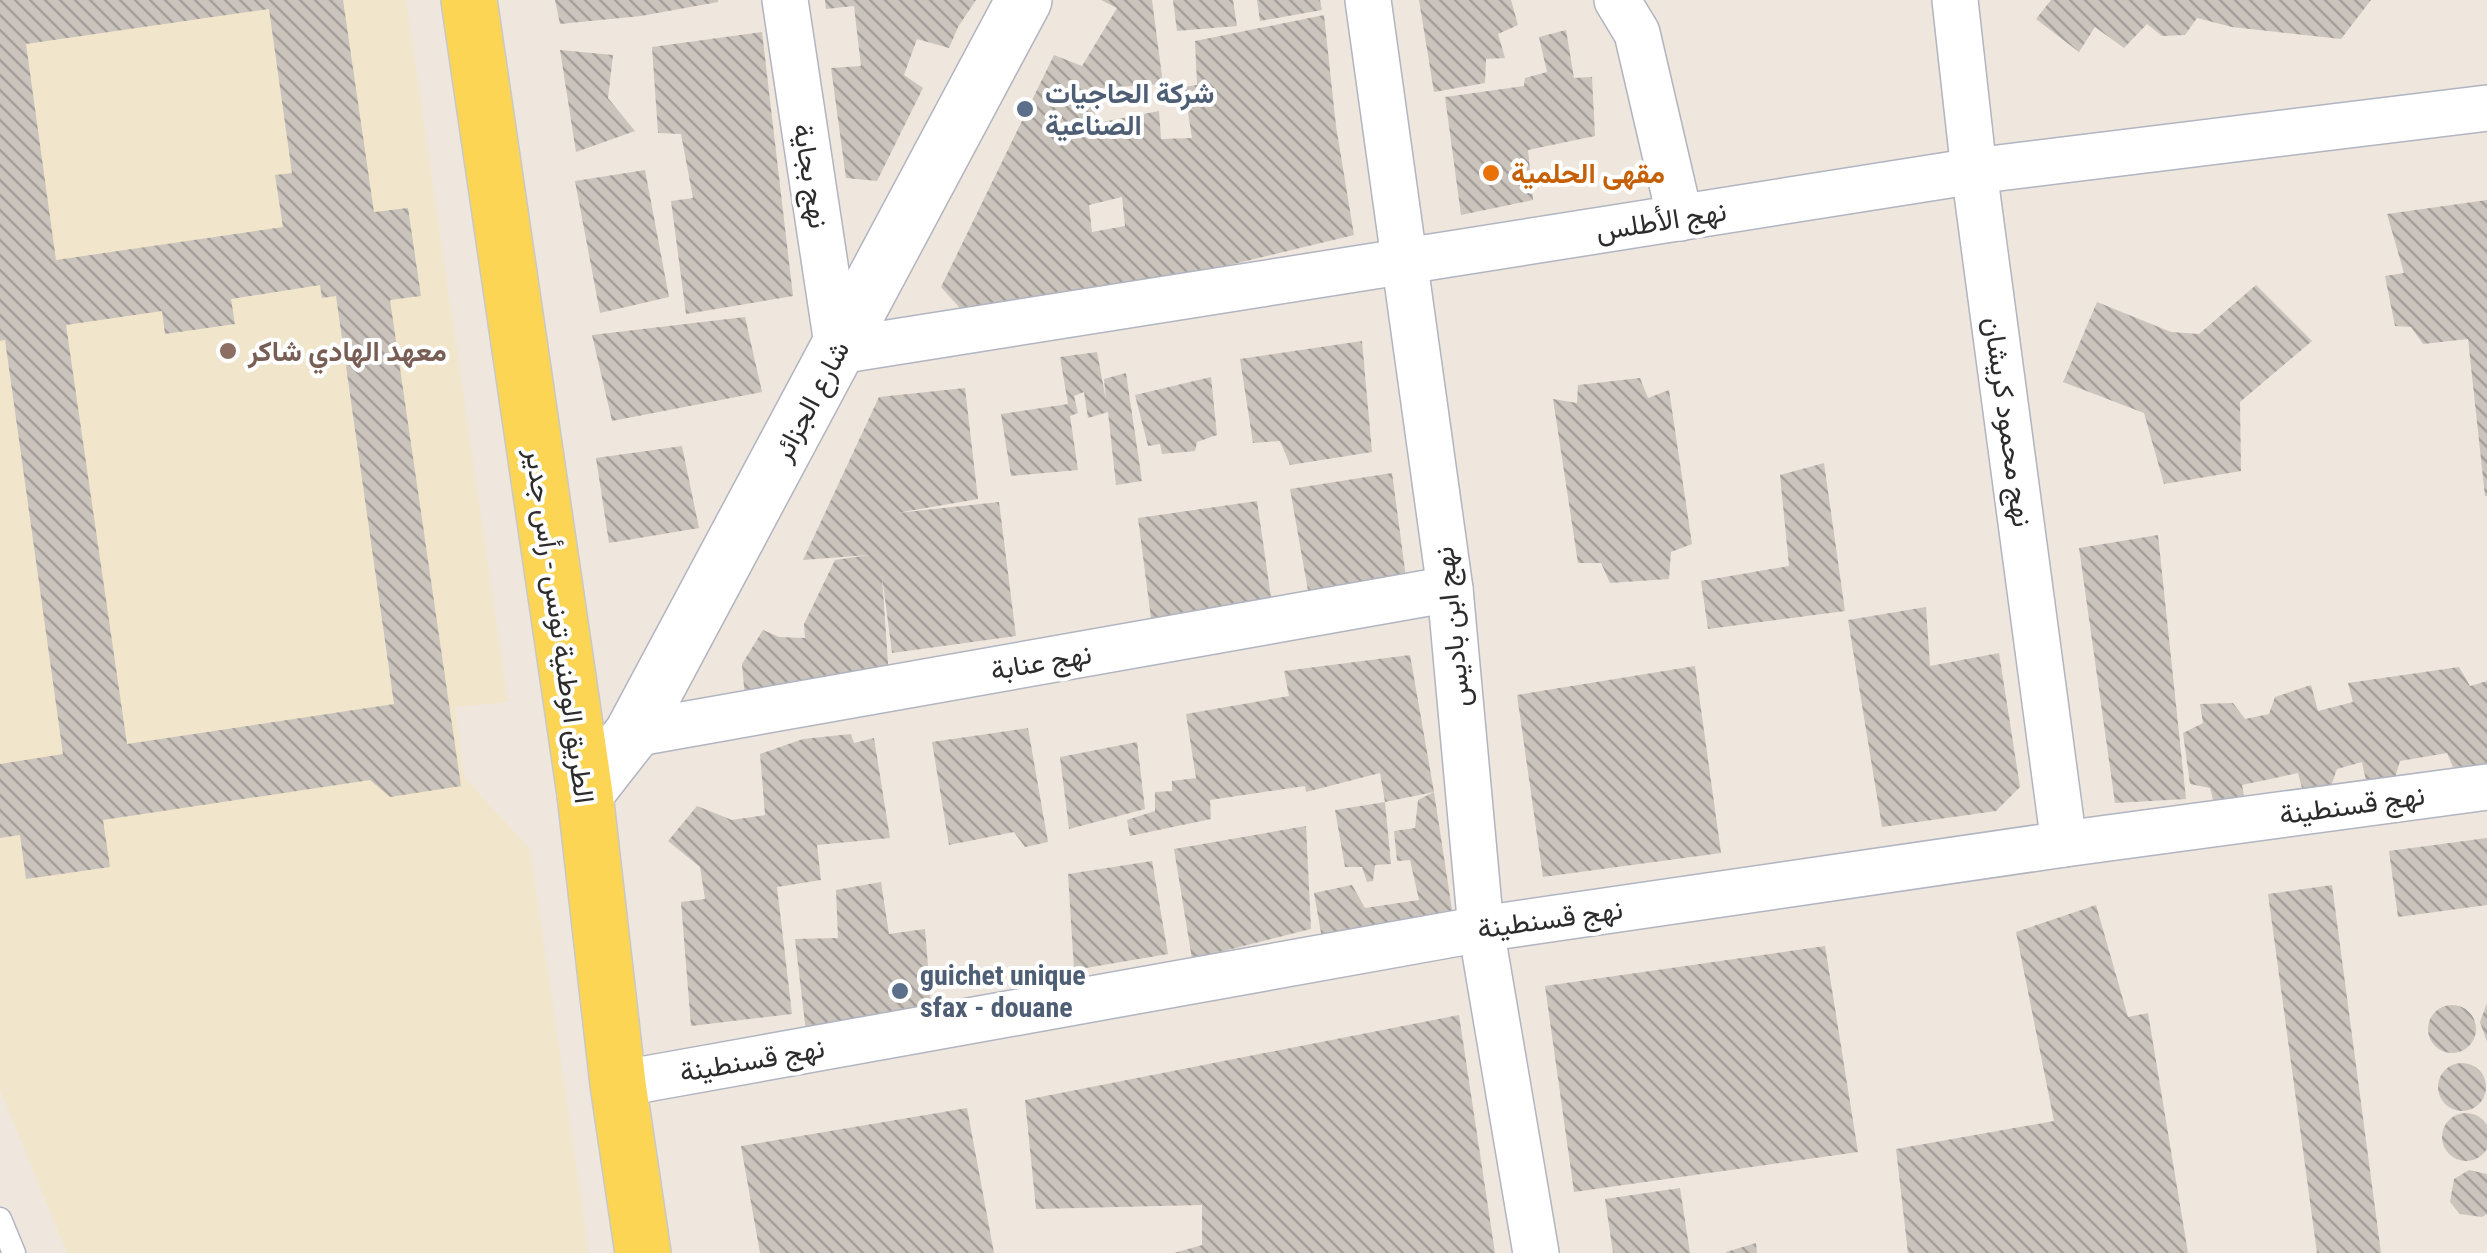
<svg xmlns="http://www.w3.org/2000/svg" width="2487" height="1253" viewBox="0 0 2487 1253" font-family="'Roboto Condensed',Vazirmatn,sans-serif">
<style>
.education{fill:#f1e5cb}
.building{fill:url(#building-back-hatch);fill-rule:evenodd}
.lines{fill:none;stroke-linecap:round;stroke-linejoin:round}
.lane-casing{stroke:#b1b4c1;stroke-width:25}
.street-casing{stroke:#b1b4c1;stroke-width:48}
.secondary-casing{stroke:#b1b4c1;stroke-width:58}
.primary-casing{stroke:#c8c8c8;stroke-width:58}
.lane{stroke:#fff;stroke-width:22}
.street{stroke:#fff;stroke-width:45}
.secondary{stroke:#fff;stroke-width:55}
.primary{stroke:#fdd554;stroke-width:55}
.service-dot{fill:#5c6f8a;stroke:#fff;stroke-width:4}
.food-dot{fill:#e8710a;stroke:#fff;stroke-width:4}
.education-dot{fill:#8d6e63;stroke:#fff;stroke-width:4}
.labels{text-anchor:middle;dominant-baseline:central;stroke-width:8;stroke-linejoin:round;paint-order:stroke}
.service-label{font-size:28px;font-weight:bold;fill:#4e5e75;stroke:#fff;text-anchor:start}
.food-label{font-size:28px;font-weight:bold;fill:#c56008;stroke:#fff;text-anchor:start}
.street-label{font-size:28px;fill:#2c2c2c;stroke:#fff}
.education-label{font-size:28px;font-weight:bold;fill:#785e54;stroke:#fff;text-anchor:start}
</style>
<defs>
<pattern id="building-back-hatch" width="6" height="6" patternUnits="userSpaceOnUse" patternTransform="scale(2.5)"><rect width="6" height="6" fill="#cac4bd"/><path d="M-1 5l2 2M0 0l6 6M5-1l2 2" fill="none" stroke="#a49f9a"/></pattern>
</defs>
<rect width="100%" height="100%" fill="#efe7dd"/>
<path class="education" d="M 0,0 L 406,0 L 508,702 L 455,707 L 464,777 L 530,849 L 589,1253 L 67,1253 L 0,1090 Z"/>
<g class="building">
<path d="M 0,0 L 343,0 L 374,212 L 408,208 L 421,296 L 390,300 L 461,786 L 390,797 L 370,780 L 103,820 L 110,867 L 26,879 L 20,835 L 0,838 L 0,764 L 63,754 L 5,340 L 0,341 ZM 269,9 L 292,173 L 275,175 L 283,227 L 56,260 L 26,44 ZM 320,285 L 322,298 L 336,296 L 394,704 L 127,744 L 66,325 L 162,311 L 165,334 L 235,324 L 231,299 Z"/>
<path d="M 555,0 L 718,0 L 718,2 L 641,16 L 560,24 Z"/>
<path d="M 825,0 L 976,0 L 958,27 L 949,48 L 917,39 L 904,75 L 923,88 L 877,181 L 846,178 L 831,68 L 861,66 L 854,6 L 826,9 Z"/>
<path d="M 1101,0 L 1152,0 L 1163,84 L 1090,89 L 1097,123 L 1159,111 L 1161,139 L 1192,138 L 1184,87 L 1197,85 L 1195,41 L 1324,15 L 1336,126 L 1354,235 L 1217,268 L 967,316 L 941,287 L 1054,55 L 1082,66 L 1117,8 ZM 1122,197 L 1125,226 L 1092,232 L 1089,205 Z"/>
<path d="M 1173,0 L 1233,0 L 1237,26 L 1177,31 Z"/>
<path d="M 1257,0 L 1320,0 L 1322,10 L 1260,21 Z"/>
<path d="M 1419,0 L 1511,0 L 1518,25 L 1498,34 L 1505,58 L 1486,59 L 1485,83 L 1434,92 Z"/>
<path d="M 2051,0 L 2371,0 L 2341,39 L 2232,27 L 2197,18 L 2185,35 L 2162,36 L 2147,24 L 2124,48 L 2095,27 L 2079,52 L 2036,19 Z"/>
<path d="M 1566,30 L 1574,78 L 1592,77 L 1595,136 L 1528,150 L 1533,200 L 1461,215 L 1445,97 L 1524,86 L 1525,78 L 1547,72 L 1539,37 Z"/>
<path d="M 762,32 L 793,296 L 686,314 L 671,201 L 693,198 L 681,134 L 658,133 L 652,47 Z"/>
<path d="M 560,50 L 613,55 L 608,98 L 635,131 L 576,152 Z"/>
<path d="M 645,170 L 669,297 L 600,313 L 575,181 Z"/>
<path d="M 2487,200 L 2487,496 L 2485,496 L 2468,339 L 2423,344 L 2411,327 L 2395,326 L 2385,276 L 2404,273 L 2387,214 Z"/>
<path d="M 2256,285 L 2312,341 L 2240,402 L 2241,471 L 2164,484 L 2144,413 L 2063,382 L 2097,302 L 2171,332 L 2199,334 Z"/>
<path d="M 745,317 L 762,392 L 612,421 L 592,335 Z"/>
<path d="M 1362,341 L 1372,452 L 1290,465 L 1280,441 L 1253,443 L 1240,359 Z"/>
<path d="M 1097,352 L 1106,400 L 1104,379 L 1126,373 L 1142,481 L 1116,485 L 1108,412 L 1088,418 L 1084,392 L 1074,396 L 1078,413 L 1070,416 L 1078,470 L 1011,476 L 1001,414 L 1068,404 L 1060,357 Z"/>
<path d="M 1211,377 L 1217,435 L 1197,442 L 1195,451 L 1162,454 L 1160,444 L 1148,446 L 1135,395 Z"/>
<path d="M 1640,378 L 1648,398 L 1669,390 L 1692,544 L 1671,552 L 1669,579 L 1610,583 L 1601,563 L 1578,563 L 1553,399 L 1577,403 L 1578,385 Z"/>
<path d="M 965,388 L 978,499 L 897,513 L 999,502 L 1016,636 L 892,653 L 882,576 L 889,678 L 745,698 L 742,664 L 763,630 L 779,637 L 805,638 L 804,624 L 835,560 L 869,555 L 803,560 L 879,397 Z"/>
<path d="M 682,446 L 699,528 L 609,543 L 596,458 Z"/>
<path d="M 1824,463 L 1845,611 L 1708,629 L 1701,581 L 1789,566 L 1780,475 Z"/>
<path d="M 1392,473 L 1407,585 L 1310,602 L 1290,489 Z"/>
<path d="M 1257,501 L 1273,611 L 1152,626 L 1138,518 Z"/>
<path d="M 2158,535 L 2186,799 L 2115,803 L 2079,548 Z"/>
<path d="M 1926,607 L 1930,666 L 1999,653 L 2020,787 L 1996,811 L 1882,827 L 1848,620 Z"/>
<path d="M 1410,655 L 1434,792 L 1454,923 L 1323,944 L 1314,893 L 1352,885 L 1365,908 L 1419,900 L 1410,860 L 1397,861 L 1394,831 L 1415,828 L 1418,800 L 1434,792 L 1385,802 L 1380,773 L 1306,792 L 1305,786 L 1210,800 L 1211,819 L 1130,836 L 1127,820 L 1155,811 L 1155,792 L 1172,791 L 1172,781 L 1196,778 L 1186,714 L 1289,696 L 1284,671 Z"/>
<path d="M 1695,666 L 1721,853 L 1543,877 L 1517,695 Z"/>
<path d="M 2459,667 L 2470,686 L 2487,681 L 2487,766 L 2453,767 L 2447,753 L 2400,761 L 2393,784 L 2366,781 L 2362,762 L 2337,769 L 2330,789 L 2303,792 L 2298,773 L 2242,785 L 2245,801 L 2215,807 L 2210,788 L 2190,784 L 2183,733 L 2203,723 L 2200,704 L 2233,703 L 2245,719 L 2269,714 L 2275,697 L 2311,685 L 2318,711 L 2353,702 L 2348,683 Z"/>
<path d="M 1028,728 L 1048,842 L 1025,847 L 1014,832 L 949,845 L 932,742 Z"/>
<path d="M 851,734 L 854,743 L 874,738 L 890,838 L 817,845 L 821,880 L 777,887 L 792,1014 L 691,1026 L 681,902 L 705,899 L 700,867 L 668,841 L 697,806 L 732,820 L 765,815 L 760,754 L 803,739 Z"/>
<path d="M 1137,742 L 1145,809 L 1069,829 L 1060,757 Z"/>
<path d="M 1385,802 L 1391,864 L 1375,865 L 1373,881 L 1367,882 L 1362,867 L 1345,867 L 1335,810 Z"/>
<path d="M 1306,826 L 1311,929 L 1192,959 L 1174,849 Z"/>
<path d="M 2487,838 L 2487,905 L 2398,917 L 2389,851 Z"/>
<path d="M 1152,861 L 1168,954 L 1074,970 L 1068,874 Z"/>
<path d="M 881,882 L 889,934 L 925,929 L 932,1015 L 806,1032 L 795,939 L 838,938 L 836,890 Z"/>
<path d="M 2332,885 L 2381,1253 L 2317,1253 L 2268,894 Z"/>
<path d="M 2096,905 L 2128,1017 L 2148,1013 L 2188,1253 L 1908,1253 L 1896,1149 L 2054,1121 L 2016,932 Z"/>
<path d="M 1825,946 L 1858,1152 L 1574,1192 L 1545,986 Z"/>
<path d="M 2487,1003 L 2487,1042 L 2480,1022 Z"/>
<circle cx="2452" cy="1029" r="24"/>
<path d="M 1459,1015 L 1495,1253 L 1174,1253 L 1202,1245 L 1202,1205 L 1036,1209 L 1025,1100 Z"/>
<circle cx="2462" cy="1087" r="24"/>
<path d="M 967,1108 L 994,1253 L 760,1253 L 741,1146 Z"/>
<circle cx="2466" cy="1137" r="24"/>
<path d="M 2469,1170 L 2487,1174 L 2487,1214 L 2482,1217 L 2460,1214 L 2450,1202 L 2454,1179 Z"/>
<path d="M 1680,1188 L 1690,1253 L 1613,1253 L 1605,1199 Z"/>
<path d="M 1756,1243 L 1757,1253 L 1726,1253 L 1726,1252 Z"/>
</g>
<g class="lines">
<defs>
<path id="lane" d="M 0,1219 L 14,1253"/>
<g id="street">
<path d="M 785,0 L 838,351 L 1974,171 L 2487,108"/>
<path d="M 1368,0 L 1450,589 L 1481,929 L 1536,1253"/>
<path d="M 1617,0 L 1637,33 L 1680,218"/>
<path d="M 1955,0 L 1974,171 L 2064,844"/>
<path d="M 632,734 L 1450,589"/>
<path d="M 618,1084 L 1481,929 L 2064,844 L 2487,787"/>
</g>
<path id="secondary" d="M 585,794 L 632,734 L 1024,0"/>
<path id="primary" d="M 469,0 L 585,794 L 618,1084 L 643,1253"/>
</defs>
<use href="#lane" class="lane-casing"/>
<use href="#street" class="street-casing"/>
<use href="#secondary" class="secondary-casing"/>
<use href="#primary" class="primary-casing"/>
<use href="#lane" class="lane"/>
<use href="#street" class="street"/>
<use href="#secondary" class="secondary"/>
<use href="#primary" class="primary"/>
</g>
<g class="service-dot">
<circle cx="1025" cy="109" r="10"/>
<circle cx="900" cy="991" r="10"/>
</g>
<circle class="food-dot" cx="1491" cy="173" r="10"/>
<circle class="education-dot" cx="228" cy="351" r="10"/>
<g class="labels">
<g class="service-label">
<text x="1045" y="93">شركة الحاجيات<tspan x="1045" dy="32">الصناعية</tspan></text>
<text x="920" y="975">guichet unique<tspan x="920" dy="32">sfax - douane</tspan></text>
</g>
<g class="food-label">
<text x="1511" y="173">مقهى الحلمية</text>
</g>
<g class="street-label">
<text transform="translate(811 176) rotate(81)">نهج بجاية</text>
<text transform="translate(1661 221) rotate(-9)">نهج الأطلس</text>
<text transform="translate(811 401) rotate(-62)">شارع الجزائر</text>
<text transform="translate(2008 422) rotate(82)">نهج محمود كريشان</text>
<text transform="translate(560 626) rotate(82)">الطريق الوطنية تونس - رأس جدير</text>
<text transform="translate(1452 627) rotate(-96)">نهج ابن باديس</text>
<text transform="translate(1041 662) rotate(-10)">نهج عنابة</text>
<text transform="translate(2352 805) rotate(-8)">نهج قسنطينة</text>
<text transform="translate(1550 919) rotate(-8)">نهج قسنطينة</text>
<text transform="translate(752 1060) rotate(-10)">نهج قسنطينة</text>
</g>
<g class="education-label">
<text x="248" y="351">معهد الهادي شاكر</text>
</g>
</g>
</svg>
